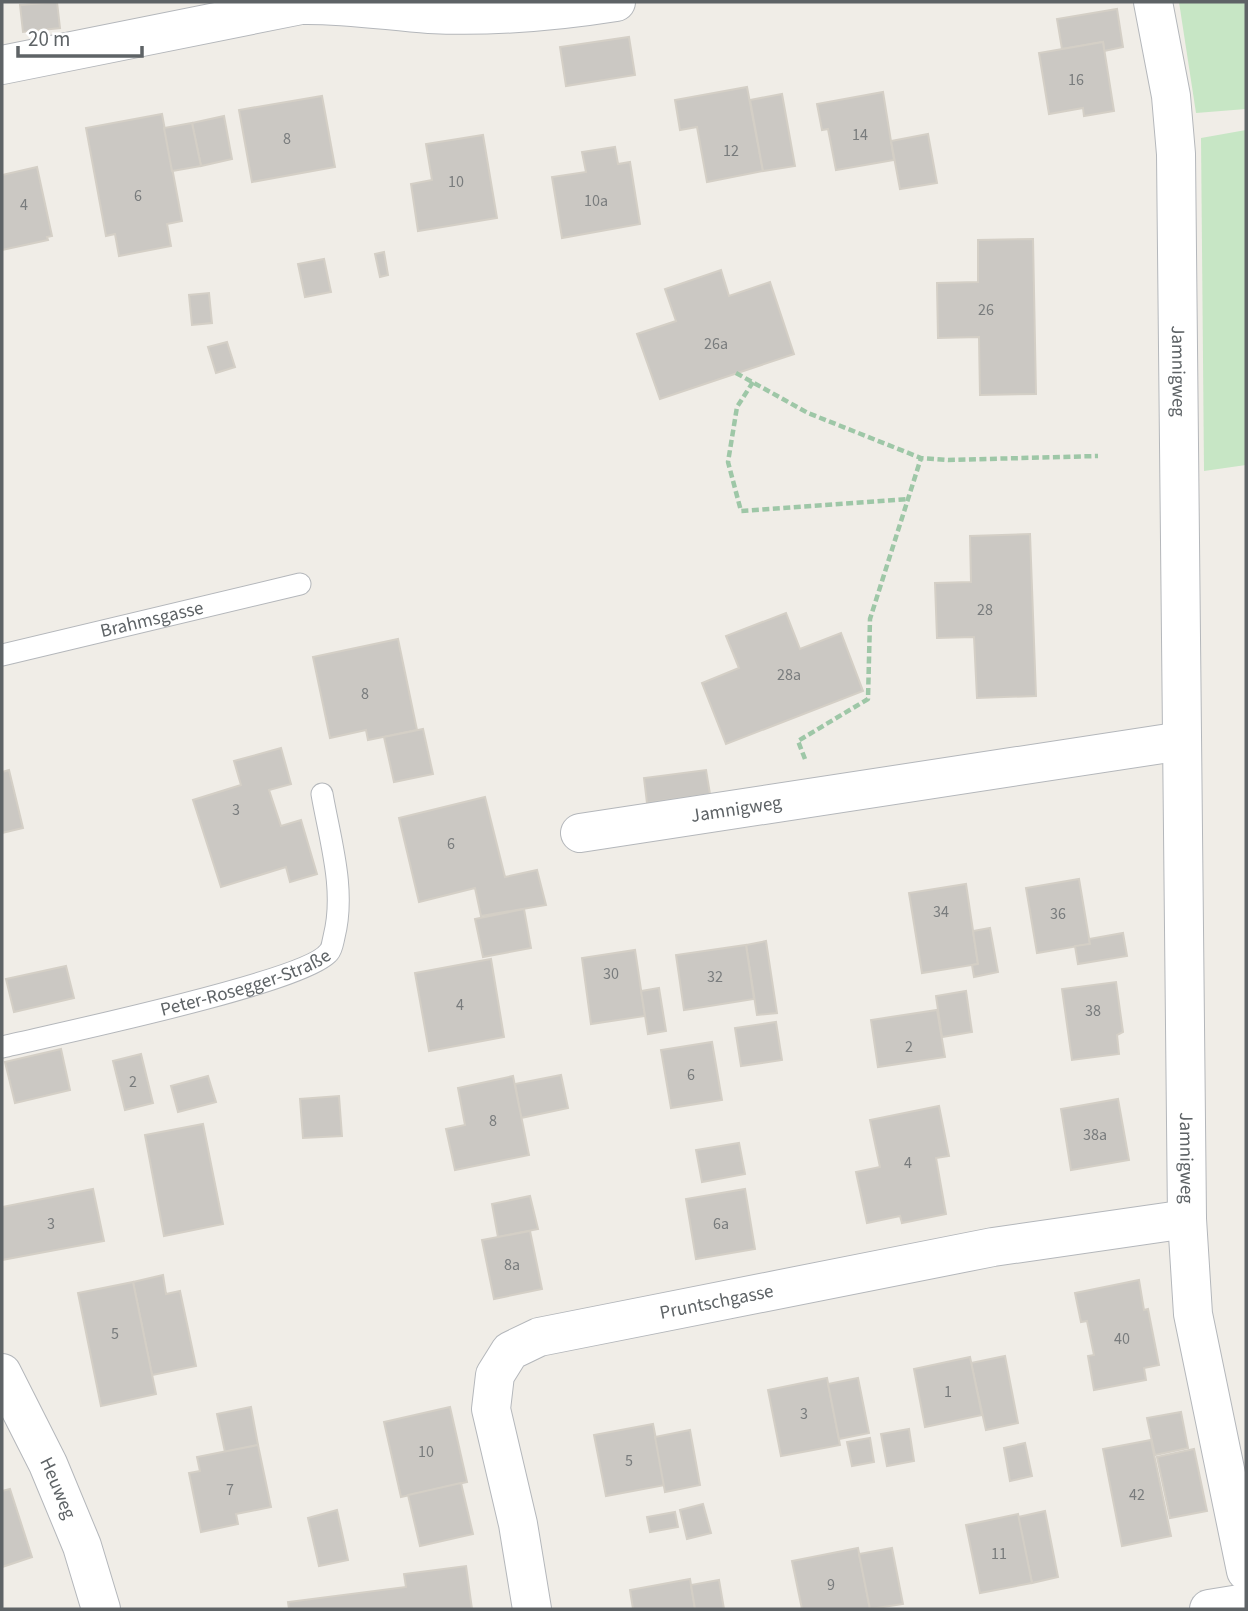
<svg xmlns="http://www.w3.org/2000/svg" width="1248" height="1611" viewBox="0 0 1248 1611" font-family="'Source Sans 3',sans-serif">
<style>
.green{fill:#c7e6c5}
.building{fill:#cbc8c3;stroke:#d4cfc6;stroke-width:2}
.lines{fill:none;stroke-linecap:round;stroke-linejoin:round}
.service-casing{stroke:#b4b7bb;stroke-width:23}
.minor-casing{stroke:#b4b7bb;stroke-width:40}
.path{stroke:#9ec7a7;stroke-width:4.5;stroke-dasharray:7 3.5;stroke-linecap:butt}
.service{stroke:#fff;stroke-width:21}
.minor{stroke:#fff;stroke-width:38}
.labels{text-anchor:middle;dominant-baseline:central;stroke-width:5;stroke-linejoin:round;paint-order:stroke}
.number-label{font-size:16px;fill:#797c7d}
.street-label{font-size:19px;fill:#5e6366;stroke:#fff}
</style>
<rect width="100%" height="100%" fill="#f0ede7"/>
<g class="green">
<path d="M 1179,2 L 1246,2 L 1246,109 L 1196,113 Z"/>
<path d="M 1246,130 L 1246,465 L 1204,471 L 1201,138 Z"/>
</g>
<g class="building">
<path d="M 57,2 L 60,28 L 23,32 L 20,5 Z"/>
<path d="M 1117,9 L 1123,47 L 1104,51 L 1103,42 L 1062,49 L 1057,19 Z"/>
<path d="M 629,37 L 635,75 L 566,86 L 560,47 Z"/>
<path d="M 1103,42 L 1114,111 L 1084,116 L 1083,108 L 1049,114 L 1039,53 Z"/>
<path d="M 747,87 L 763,171 L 707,182 L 697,127 L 680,130 L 675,100 Z"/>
<path d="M 883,92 L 894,160 L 836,170 L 828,129 L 822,130 L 817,104 Z"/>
<path d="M 782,94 L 795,166 L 763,171 L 750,100 Z"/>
<path d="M 322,96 L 335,167 L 252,182 L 239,110 Z"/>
<path d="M 162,114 L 182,221 L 167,224 L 171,246 L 119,256 L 115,234 L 106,236 L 86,128 Z"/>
<path d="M 224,116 L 232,159 L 201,166 L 192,123 Z"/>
<path d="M 192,123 L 201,166 L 172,171 L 164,128 Z"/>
<path d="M 928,134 L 937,183 L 900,189 L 891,141 Z"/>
<path d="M 483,135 L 497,218 L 418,231 L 411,184 L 432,180 L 426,144 Z"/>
<path d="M 615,147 L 618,164 L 630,162 L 640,224 L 562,238 L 552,177 L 586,172 L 582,152 Z"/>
<path d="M 37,167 L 52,236 L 47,237 L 48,240 L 2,250 L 2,175 Z"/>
<path d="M 1033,239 L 1036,394 L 980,395 L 979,337 L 938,338 L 937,283 L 978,282 L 978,240 Z"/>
<path d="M 384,252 L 388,275 L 380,277 L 375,254 Z"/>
<path d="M 324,259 L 331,292 L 305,297 L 298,264 Z"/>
<path d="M 721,270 L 729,296 L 770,282 L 794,354 L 660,399 L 637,334 L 676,321 L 665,289 Z"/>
<path d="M 209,293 L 212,323 L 192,325 L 189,295 Z"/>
<path d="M 227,342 L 235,367 L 216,373 L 208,347 Z"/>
<path d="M 1030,534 L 1036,696 L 977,698 L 974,637 L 937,638 L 935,583 L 971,582 L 970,536 Z"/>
<path d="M 786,613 L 800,649 L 841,633 L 863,691 L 726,744 L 702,683 L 739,668 L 726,636 Z"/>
<path d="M 398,639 L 417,730 L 368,740 L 366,730 L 330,738 L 313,657 Z"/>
<path d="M 423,729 L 433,774 L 394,782 L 384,737 Z"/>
<path d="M 281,748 L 291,784 L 269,790 L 281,826 L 301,820 L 317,874 L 290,882 L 286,867 L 221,887 L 193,800 L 241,785 L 234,761 Z"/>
<path d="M 9,770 L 23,828 L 2,833 L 2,772 Z"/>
<path d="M 706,770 L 710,794 L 647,803 L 644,778 Z"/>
<path d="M 485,797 L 505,877 L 537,870 L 546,905 L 481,916 L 475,888 L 419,902 L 399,818 Z"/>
<path d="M 1079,879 L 1090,944 L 1037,953 L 1026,888 Z"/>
<path d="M 966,884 L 978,964 L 922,973 L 909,893 Z"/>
<path d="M 524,909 L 531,948 L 483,957 L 475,919 Z"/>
<path d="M 990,928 L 998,972 L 974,977 L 972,965 L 978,964 L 973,931 Z"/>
<path d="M 1123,933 L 1127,956 L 1078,964 L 1075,946 L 1090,944 L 1089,939 Z"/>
<path d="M 766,941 L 777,1013 L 757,1015 L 746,945 Z"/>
<path d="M 746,945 L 754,999 L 684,1010 L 676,955 Z"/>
<path d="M 635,950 L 645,1016 L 591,1024 L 582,958 Z"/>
<path d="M 491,959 L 504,1037 L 429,1051 L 415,973 Z"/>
<path d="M 66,966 L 74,998 L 14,1012 L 6,979 Z"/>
<path d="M 1116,982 L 1123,1032 L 1117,1035 L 1119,1054 L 1072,1060 L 1062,989 Z"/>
<path d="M 659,988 L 666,1031 L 648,1034 L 641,991 Z"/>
<path d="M 966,991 L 972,1032 L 942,1037 L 936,996 Z"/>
<path d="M 937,1010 L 945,1057 L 878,1067 L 871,1020 Z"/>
<path d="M 776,1022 L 782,1060 L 741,1066 L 735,1028 Z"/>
<path d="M 712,1042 L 722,1100 L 671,1108 L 661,1050 Z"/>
<path d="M 61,1049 L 70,1090 L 15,1103 L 5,1062 Z"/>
<path d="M 141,1054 L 153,1103 L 125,1110 L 113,1061 Z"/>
<path d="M 561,1075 L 568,1108 L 521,1118 L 515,1084 Z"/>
<path d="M 208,1076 L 216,1102 L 178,1112 L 171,1086 Z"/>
<path d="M 513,1076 L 529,1155 L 455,1170 L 446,1129 L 465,1125 L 458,1088 Z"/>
<path d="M 339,1096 L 342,1136 L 303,1138 L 300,1099 Z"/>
<path d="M 1118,1099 L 1129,1160 L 1071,1170 L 1061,1109 Z"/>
<path d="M 939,1106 L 949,1156 L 936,1158 L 946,1214 L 902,1223 L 900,1216 L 867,1223 L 856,1172 L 880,1167 L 870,1120 Z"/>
<path d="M 203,1124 L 223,1224 L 164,1236 L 145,1135 Z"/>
<path d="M 739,1143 L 745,1174 L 702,1182 L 696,1150 Z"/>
<path d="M 93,1189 L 104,1241 L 2,1260 L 2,1207 Z"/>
<path d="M 745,1189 L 755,1249 L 696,1259 L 686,1199 Z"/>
<path d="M 530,1196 L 538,1229 L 498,1237 L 492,1204 Z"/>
<path d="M 530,1231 L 542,1289 L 494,1299 L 482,1240 Z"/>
<path d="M 163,1275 L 166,1294 L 180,1291 L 196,1366 L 152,1375 L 133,1282 Z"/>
<path d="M 1139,1280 L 1144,1310 L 1148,1309 L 1159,1365 L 1144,1368 L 1146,1380 L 1094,1390 L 1088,1356 L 1094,1355 L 1087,1321 L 1081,1322 L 1075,1293 Z"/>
<path d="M 133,1282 L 156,1394 L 101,1406 L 78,1293 Z"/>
<path d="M 1005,1356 L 1018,1423 L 986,1430 L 971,1363 Z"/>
<path d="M 970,1357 L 982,1415 L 925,1427 L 914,1369 Z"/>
<path d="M 827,1378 L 840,1445 L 781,1456 L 768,1390 Z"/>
<path d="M 858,1378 L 869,1433 L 839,1439 L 828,1384 Z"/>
<path d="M 251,1407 L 258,1445 L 225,1452 L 217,1414 Z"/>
<path d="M 450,1407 L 467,1482 L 401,1497 L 384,1422 Z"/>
<path d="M 1181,1412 L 1188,1448 L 1155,1455 L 1147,1418 Z"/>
<path d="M 653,1424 L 665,1485 L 606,1496 L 594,1435 Z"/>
<path d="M 909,1429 L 914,1461 L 887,1466 L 881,1434 Z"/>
<path d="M 690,1430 L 700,1485 L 665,1492 L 655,1437 Z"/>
<path d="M 870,1438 L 874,1462 L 852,1466 L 847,1442 Z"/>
<path d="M 1151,1440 L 1171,1536 L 1122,1546 L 1103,1449 Z"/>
<path d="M 1025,1443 L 1032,1476 L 1010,1481 L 1004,1448 Z"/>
<path d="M 258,1445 L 271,1507 L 236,1514 L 238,1524 L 201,1532 L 189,1473 L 200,1471 L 197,1457 Z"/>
<path d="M 1194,1449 L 1207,1511 L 1170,1518 L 1157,1457 Z"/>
<path d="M 461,1483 L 473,1534 L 420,1546 L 408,1495 Z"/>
<path d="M 10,1489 L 32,1557 L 2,1567 L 2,1491 Z"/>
<path d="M 703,1504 L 711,1533 L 687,1539 L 680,1510 Z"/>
<path d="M 337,1510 L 348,1560 L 319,1566 L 308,1518 Z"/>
<path d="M 1045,1511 L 1058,1577 L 1032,1583 L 1018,1517 Z"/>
<path d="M 675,1512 L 678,1527 L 650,1532 L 647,1517 Z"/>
<path d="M 1018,1514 L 1032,1583 L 980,1593 L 966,1525 Z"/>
<path d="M 858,1548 L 870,1609 L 802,1609 L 792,1561 Z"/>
<path d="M 892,1548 L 903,1604 L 870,1609 L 859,1554 Z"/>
<path d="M 466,1566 L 472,1609 L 289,1609 L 288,1602 L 406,1587 L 404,1574 Z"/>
<path d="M 690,1579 L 695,1609 L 633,1609 L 630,1590 Z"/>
<path d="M 719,1580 L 724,1609 L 695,1609 L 691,1585 Z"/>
</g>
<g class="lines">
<defs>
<g id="service">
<path id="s1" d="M 2,655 L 300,584"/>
<path id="s2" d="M 2,1047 C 52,1035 307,982 329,952 C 332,949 333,941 334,937 C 346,890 330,840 322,794"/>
</g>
<g id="minor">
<path id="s3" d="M 1153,2 L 1171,96 L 1176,154 L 1187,1219 L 1193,1314 L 1246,1571"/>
<path d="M 2,65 L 301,5 C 344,4 387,11 429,14 C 492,17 553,12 616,2"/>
<path id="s4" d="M 580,833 L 1182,741"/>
<path id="s5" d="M 2,1373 L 48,1464 L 82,1546 L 101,1609"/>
<path id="s6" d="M 532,1609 L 518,1524 L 491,1409 L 495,1375 L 510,1351 L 539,1337 L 993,1247 L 1187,1219"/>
<path d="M 1209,1609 L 1246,1603"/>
</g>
</defs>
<use href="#service" class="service-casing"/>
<use href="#minor" class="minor-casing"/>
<g class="path">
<path d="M 736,373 L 808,413 L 921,458 L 948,460 L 1098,456"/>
<path d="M 753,382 L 737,407 L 728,462 L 741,511 L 908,499"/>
<path d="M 805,759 L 798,741 L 868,699 L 870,619 L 921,458"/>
</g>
<use href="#service" class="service"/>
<use href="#minor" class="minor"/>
</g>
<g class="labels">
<g class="number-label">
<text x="1076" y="80">16</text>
<text x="860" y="135">14</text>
<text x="287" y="139">8</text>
<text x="731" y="151">12</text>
<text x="456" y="182">10</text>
<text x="138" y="196">6</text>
<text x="596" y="201">10a</text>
<text x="24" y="205">4</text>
<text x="986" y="310">26</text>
<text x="716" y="344">26a</text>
<text x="985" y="610">28</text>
<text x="789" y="675">28a</text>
<text x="365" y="694">8</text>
<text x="236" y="810">3</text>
<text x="451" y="844">6</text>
<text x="941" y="912">34</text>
<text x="1058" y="914">36</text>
<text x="611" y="974">30</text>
<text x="715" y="977">32</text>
<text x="460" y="1005">4</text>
<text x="1093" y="1011">38</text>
<text x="909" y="1047">2</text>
<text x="691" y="1075">6</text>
<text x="133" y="1082">2</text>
<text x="493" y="1121">8</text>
<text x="1095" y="1135">38a</text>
<text x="908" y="1163">4</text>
<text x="51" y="1224">3</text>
<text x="721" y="1224">6a</text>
<text x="512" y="1265">8a</text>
<text x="115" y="1334">5</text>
<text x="1122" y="1339">40</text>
<text x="948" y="1392">1</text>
<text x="804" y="1414">3</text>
<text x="426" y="1452">10</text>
<text x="629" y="1461">5</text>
<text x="230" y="1490">7</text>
<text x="1137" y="1495">42</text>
<text x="999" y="1554">11</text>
<text x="831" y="1585">9</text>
</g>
<g class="street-label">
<text stroke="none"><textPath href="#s3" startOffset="371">Jamnigweg</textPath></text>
<text stroke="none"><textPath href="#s1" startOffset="154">Brahmsgasse</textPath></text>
<text stroke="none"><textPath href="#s4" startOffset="158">Jamnigweg</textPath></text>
<text stroke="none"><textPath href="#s2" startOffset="252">Peter-Rosegger-Straße</textPath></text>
<text stroke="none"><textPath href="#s3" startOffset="1158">Jamnigweg</textPath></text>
<text stroke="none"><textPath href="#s6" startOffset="480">Pruntschgasse</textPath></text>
<text stroke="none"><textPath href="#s5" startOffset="128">Heuweg</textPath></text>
</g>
</g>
<rect width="1248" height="1611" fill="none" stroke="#5e6366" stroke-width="7"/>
<path d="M18 46v10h124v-10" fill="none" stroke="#5e6366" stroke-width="3.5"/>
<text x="28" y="46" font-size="21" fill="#5e6366" stroke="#ffffff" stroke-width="5" paint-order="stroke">20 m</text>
</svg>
